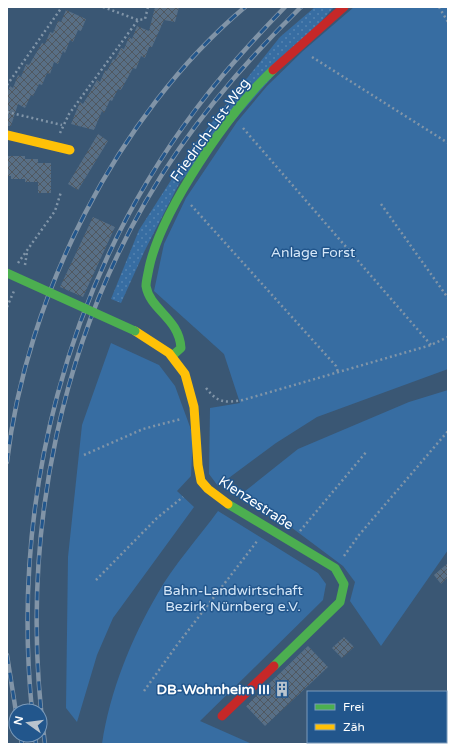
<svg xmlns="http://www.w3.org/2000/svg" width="455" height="751" viewBox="0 0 455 751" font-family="'Varela Round',sans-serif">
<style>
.grass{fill:url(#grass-dots)}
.garden{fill:#376da2}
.building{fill:url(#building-cross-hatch)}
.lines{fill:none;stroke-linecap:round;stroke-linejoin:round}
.path{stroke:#8195a8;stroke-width:2.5;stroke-dasharray:2 3;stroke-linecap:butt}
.fast{stroke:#4caf50;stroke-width:9}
.slow{stroke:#ffc107;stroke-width:9}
.jam{stroke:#c62828;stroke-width:9}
.rail-casing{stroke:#8194a7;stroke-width:4.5}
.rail{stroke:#22568c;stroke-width:3;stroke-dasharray:9;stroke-linecap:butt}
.fast-bridge{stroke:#4caf50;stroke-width:9}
.labels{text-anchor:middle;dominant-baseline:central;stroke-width:3;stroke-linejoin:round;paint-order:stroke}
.street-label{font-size:14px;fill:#fff;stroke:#22568c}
.park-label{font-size:14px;fill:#d5e7f8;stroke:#22568c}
.poi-label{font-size:14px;font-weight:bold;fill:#fff;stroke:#22568c;text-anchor:end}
</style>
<defs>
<pattern id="grass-dots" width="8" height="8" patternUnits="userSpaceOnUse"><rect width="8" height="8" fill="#376da2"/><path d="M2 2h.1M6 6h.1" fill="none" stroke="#5583b0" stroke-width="1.8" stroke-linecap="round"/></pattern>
<pattern id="building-cross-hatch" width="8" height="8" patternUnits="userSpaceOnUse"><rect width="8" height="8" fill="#586f86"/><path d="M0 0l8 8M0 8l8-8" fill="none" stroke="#505860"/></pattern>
</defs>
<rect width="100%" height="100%" fill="#3a5774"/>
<path class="grass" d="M 315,7 L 334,7 L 180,182 L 145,250 L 121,303 L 111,299 L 139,230 L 193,146 L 280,37 Z"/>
<g class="garden">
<path d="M 354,7 L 448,7 L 448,369 L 317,417 L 276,443 L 218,486 L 209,474 L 210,408 L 240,403 L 224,354 L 154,291 L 164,244 L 186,198 L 237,122 L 267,86 L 303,51 Z"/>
<path d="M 111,343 L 159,365 L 175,386 L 193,435 L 191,476 L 177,491 L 194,507 L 113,618 L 97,655 L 77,722 L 66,708 L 68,557 L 82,425 Z"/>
<path d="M 448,390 L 448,550 L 381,646 L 350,601 L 355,582 L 343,566 L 244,492 L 298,449 L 409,402 Z"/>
<path d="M 218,511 L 318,573 L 326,584 L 323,600 L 200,721 L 252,744 L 102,744 C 110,691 131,639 158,593 C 173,566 199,537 218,511 Z"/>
</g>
<g class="building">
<path d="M 155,7 L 179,7 L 175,22 L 164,20 L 152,47 L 149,47 L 145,58 L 141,56 L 136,69 L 133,68 L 121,90 L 118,89 L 112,101 L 110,100 L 104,113 L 102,111 L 94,130 L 71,124 L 80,102 L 83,104 L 97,80 L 100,82 L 105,70 L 107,71 L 113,59 L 115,60 L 121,48 L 124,49 L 129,37 L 132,39 L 137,26 L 149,31 Z"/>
<path d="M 66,10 L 86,19 L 81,31 L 78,30 L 73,42 L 70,40 L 65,53 L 63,51 L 58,64 L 54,62 L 50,74 L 47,73 L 42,85 L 39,84 L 33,96 L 31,95 L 25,108 L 18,104 L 11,126 L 7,126 L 7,93 L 10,86 L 13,88 L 18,75 L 21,77 L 26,64 L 29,65 L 42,43 L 45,44 L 50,32 L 53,33 L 58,21 L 61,22 Z"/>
<path d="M 98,134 L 108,141 L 78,190 L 68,184 Z"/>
<path d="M 7,156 L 25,156 L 25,159 L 38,159 L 38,163 L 51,163 L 51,193 L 38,193 L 38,182 L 25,182 L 25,179 L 11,179 L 11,176 L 7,176 Z"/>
<path d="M 93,217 L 115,227 L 83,297 L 60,287 Z"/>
<path d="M 448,563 L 448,577 L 441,584 L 434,575 Z"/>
<path d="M 344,637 L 354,647 L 342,658 L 332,648 Z"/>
<path d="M 308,646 L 328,667 L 265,726 L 246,706 Z"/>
</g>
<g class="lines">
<g class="path">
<path d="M 103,7 L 138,20"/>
<path d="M 439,7 L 448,22"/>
<path d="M 312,57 L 448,143"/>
<path d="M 7,85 L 62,7"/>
<path d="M 7,112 L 62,125"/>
<path d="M 243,128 L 431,345"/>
<path d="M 60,133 L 69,114 L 138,20 L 145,19 L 148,7"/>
<path d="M 381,204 L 448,298"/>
<path d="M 191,205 L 336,366 L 338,372"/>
<path d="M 18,263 L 55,211 L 61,192"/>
<path d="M 25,265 L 27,252"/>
<path d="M 7,307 L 14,291"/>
<path d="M 206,388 C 218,403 224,403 243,400 L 431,345 L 448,337"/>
<path d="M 84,455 L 143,429 L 181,419"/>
<path d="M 300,531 L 367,451"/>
<path d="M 344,556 L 359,535 L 448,431"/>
<path d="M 96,580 L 157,518 L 183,497"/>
<path d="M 144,691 L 177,645 L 258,540"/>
</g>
<g class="fast">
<path d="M 172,356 L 181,348 C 179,318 150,310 146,286 C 146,281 148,274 149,268 C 161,211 230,110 273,70"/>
<path d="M 228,504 L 335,568 L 344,584 L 340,602 L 274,666"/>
</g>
<g class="slow">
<path d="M 7,135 L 70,150"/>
<path d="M 135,331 L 169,353 L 185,374 L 194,407 L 198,465 L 201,481 L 208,489 L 228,504"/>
</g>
<g class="jam">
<path d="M 273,70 L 344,7"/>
<path d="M 222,716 L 274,666"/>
</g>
<defs>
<g id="rail">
<path d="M 7,462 C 26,297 117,115 245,7"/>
<path d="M 7,655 L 16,712"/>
<path d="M 32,711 C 11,498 66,282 196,109 C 223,73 253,40 285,7"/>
<path d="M 20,735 L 22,744"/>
<path d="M 35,735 L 36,744"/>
<path d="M 45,744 C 17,538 60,321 179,149 C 215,97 256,51 301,7"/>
</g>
</defs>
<use href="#rail" class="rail-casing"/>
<use href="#rail" class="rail"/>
<path class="fast-bridge" d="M 7,273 L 135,331"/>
</g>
<defs>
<symbol id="building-bare" viewBox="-9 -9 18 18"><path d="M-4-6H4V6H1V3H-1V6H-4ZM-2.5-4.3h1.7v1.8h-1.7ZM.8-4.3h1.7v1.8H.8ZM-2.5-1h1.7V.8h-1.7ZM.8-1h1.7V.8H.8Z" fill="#bac4ce" stroke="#22568c" stroke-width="2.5" paint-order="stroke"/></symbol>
</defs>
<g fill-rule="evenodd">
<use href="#building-bare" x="271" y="678" width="22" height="22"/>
</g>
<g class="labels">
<g class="street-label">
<text transform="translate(210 130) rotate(-54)">Friedrich-List-Weg</text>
<text transform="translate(256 503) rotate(33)">Klenzestraße</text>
</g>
<g class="park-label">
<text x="313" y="252">Anlage Forst</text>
<text x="233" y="590">Bahn-Landwirtschaft<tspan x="233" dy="16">Bezirk Nürnberg e.V.</tspan></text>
</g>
<g class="poi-label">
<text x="270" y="689">DB-Wohnheim III</text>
</g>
</g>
<rect width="455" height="751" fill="none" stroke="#ffffff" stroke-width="16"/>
<rect x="307" y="691" width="140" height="52" fill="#22568c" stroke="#7a9aba"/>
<rect x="315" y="704" width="20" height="6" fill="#4caf50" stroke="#7a9aba"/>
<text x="343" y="711" font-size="12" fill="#ffffff">Frei</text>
<rect x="315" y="724" width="20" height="6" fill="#ffc107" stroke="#7a9aba"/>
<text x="343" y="731" font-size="12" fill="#ffffff">Zäh</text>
<g transform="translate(28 723) rotate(284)"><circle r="19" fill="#22568c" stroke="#7a9aba"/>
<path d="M0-3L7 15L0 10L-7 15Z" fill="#bac4ce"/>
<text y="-6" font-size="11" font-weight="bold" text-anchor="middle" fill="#ffffff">N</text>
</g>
</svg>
